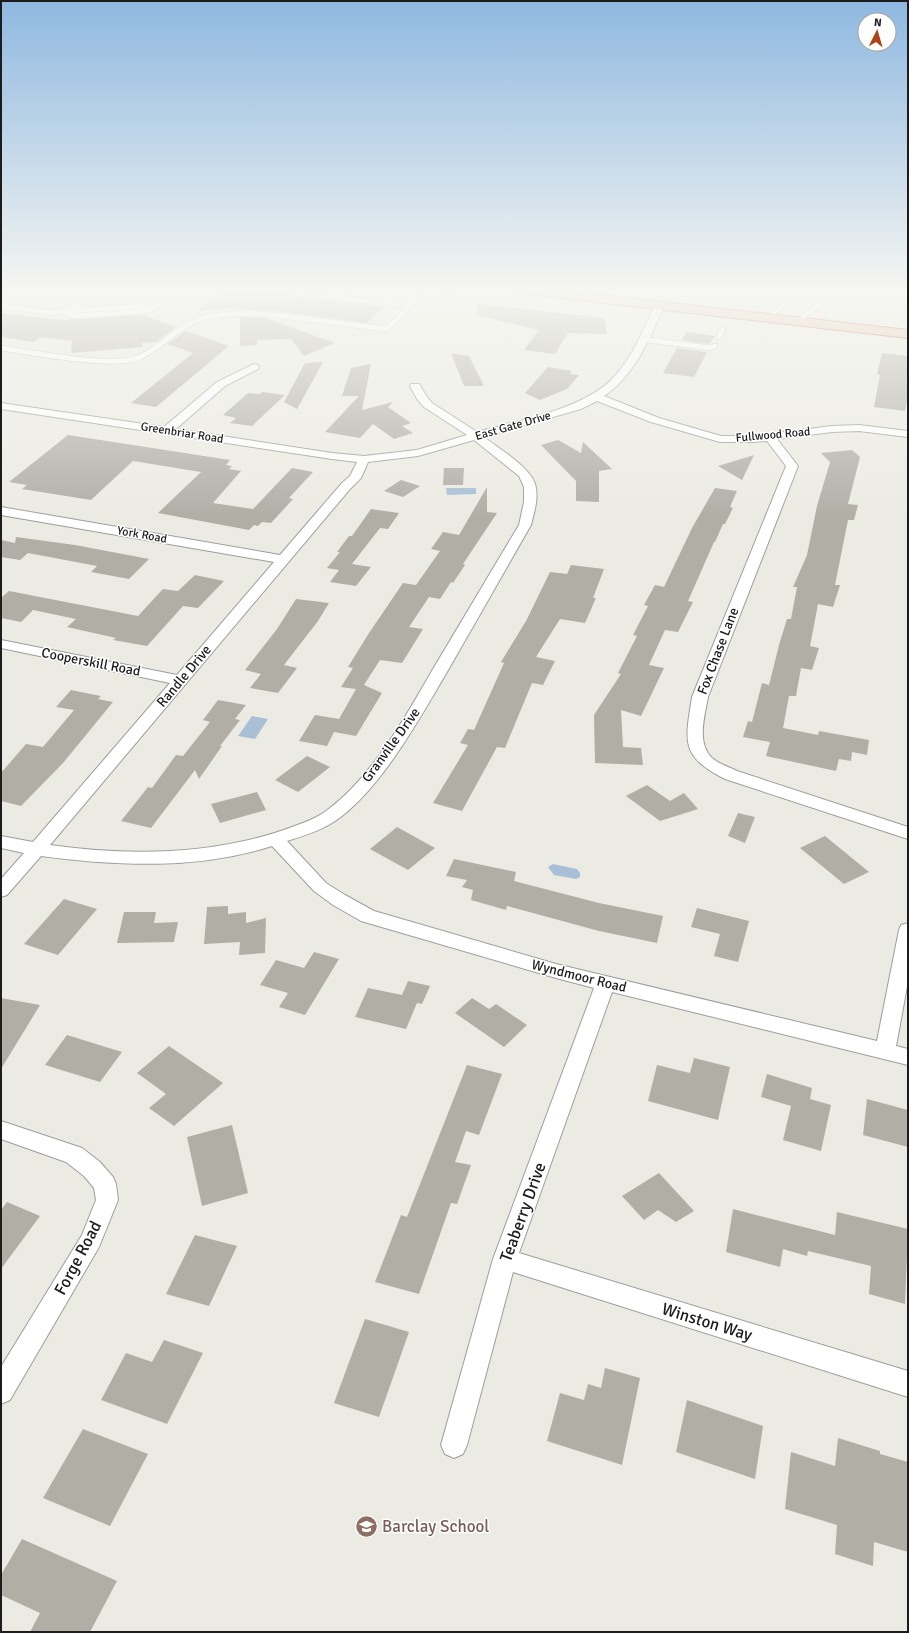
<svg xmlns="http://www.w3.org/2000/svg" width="909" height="1633" viewBox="0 0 909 1633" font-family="Signika,sans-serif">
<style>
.water{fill:#a8bfd5}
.building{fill:#b1aea6}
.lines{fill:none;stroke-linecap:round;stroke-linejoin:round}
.service-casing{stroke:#9d9d9d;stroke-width:6}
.minor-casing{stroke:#9d9d9d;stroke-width:2}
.trunk-casing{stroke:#c13944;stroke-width:2}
.service{stroke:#fff;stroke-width:5}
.minor{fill:#fff;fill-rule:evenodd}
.trunk{fill:#e4be9c;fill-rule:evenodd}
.labels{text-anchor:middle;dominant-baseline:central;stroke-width:3;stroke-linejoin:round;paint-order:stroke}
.far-street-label{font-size:12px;fill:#1c1c1c;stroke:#fff}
.street-label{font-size:14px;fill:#1c1c1c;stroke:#fff}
.near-street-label{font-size:17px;fill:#1c1c1c;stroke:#fff}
.near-education-label{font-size:17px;fill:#785e54;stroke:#fff;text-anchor:start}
</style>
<rect width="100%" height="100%" fill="#ecebe3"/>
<g class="water">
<path d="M 446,488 L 476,488 L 476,494 L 447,495 Z"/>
<path d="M 252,716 L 268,719 L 255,739 L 238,736 Z"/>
<path d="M 553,864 L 577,869 L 580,873 L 580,877 L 576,879 L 554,875 L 548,867 Z"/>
</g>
<g class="building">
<path d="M 223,290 L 241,292 L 243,290 L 383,307 L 367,323 L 274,311 L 240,309 L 240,308 L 197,311 Z"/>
<path d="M 478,304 L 604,318 L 607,334 L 568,333 L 555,354 L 524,350 L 539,330 L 476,315 Z"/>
<path d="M 1,313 L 62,320 L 142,315 L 176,327 L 156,342 L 142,343 L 143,347 L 71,353 L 72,341 L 40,337 L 34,342 L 1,337 Z"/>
<path d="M 240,317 L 265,318 L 335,343 L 304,356 L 291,339 L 257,340 L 257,345 L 240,346 Z"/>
<path d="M 186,331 L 229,346 L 156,407 L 131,403 L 193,353 L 167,344 Z"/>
<path d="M 686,332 L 715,336 L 709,344 L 682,340 Z"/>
<path d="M 677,348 L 707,352 L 694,377 L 663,373 Z"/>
<path d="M 451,353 L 469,356 L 484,386 L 464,386 Z"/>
<path d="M 882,353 L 908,356 L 908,395 L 905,411 L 874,407 L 880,375 L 877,374 Z"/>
<path d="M 323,362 L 297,409 L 284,402 L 305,363 Z"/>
<path d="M 371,364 L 362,410 L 393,402 L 388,407 L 411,423 L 402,426 L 413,433 L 394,439 L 373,424 L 360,438 L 325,432 L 359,396 L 342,396 L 351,368 Z"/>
<path d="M 548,367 L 572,371 L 569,374 L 579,375 L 567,389 L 540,400 L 525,393 Z"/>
<path d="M 262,392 L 285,395 L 252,426 L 230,423 L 236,418 L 223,415 L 248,393 L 260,394 Z"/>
<path d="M 68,435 L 230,460 L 226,465 L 232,466 L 229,469 L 241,471 L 213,503 L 253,509 L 292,468 L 313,472 L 289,498 L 293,499 L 271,523 L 262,522 L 258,526 L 254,525 L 249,530 L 158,513 L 201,472 L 133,461 L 91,500 L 22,489 L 27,485 L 9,482 Z"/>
<path d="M 558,440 L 581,453 L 583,442 L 612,469 L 599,471 L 599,502 L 576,501 L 576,481 L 541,445 Z"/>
<path d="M 852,450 L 860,457 L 848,504 L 858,505 L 854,520 L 848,520 L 835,585 L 840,585 L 833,607 L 818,604 L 810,646 L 819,648 L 812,670 L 801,668 L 796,696 L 789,696 L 783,728 L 818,735 L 819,731 L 869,740 L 867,755 L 852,752 L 851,761 L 839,759 L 836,771 L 766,756 L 770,742 L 743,737 L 748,721 L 752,722 L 762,683 L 769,685 L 779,645 L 787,619 L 791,619 L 797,587 L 793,587 L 807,555 L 817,506 L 830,462 L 821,453 Z"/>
<path d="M 754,455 L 742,480 L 718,466 Z"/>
<path d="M 444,468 L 464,468 L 463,485 L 443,485 Z"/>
<path d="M 401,480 L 420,486 L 403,497 L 384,491 Z"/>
<path d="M 487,487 L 487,512 L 497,513 L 463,564 L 465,565 L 453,583 L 451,582 L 440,599 L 429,597 L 409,627 L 423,629 L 402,663 L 380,660 L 364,685 L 382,693 L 356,736 L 334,732 L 327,746 L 299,741 L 315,715 L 339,719 L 356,689 L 341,687 L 353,668 L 348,667 L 369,633 L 403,583 L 416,585 L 440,551 L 431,549 L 443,532 L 459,535 Z"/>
<path d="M 715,488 L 737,491 L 730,507 L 733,508 L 725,524 L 723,524 L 715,542 L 714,542 L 688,601 L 693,602 L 678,632 L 665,630 L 649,665 L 664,668 L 641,716 L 621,710 L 623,747 L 641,748 L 643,765 L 595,763 L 594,715 L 621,674 L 618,673 L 637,636 L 633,635 L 648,606 L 644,605 L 655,585 L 664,587 L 692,528 Z"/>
<path d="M 371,509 L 399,513 L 388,529 L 380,528 L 352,564 L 371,567 L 356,586 L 330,582 L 339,570 L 327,568 L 340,552 L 337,552 L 349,536 L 352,536 Z"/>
<path d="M 16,537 L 75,545 L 149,559 L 129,579 L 91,572 L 97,566 L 28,553 L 20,560 L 1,557 L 1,540 L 15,543 Z"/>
<path d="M 571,565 L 604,569 L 593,598 L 596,598 L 585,623 L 560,619 L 536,657 L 555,661 L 543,685 L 532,683 L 505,748 L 497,747 L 462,811 L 433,803 L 468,745 L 460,743 L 468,729 L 474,730 L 504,663 L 501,662 L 526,621 L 550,572 L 567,574 Z"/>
<path d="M 195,575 L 224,581 L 198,608 L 183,606 L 147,646 L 113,640 L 116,638 L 67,627 L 76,619 L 33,610 L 21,622 L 1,618 L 1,598 L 9,591 L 138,616 L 163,589 L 178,591 Z"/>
<path d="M 296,599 L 329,603 L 318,621 L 284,665 L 297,668 L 278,693 L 250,688 L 261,674 L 245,670 L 277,629 Z"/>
<path d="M 71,690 L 101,696 L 98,699 L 113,702 L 63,763 L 21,806 L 1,801 L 1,773 L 26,744 L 43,747 L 74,710 L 56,707 Z"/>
<path d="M 218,700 L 246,705 L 235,719 L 240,720 L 220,746 L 222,746 L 199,779 L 195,770 L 151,828 L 121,821 L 148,787 L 152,788 L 176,755 L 183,756 L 210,722 L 203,720 Z"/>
<path d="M 307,756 L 330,767 L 298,792 L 275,780 Z"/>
<path d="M 647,785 L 670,801 L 684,793 L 698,809 L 660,821 L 626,796 Z"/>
<path d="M 257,792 L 266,810 L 220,823 L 211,804 Z"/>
<path d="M 738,813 L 755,817 L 745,843 L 728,836 Z"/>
<path d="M 397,827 L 435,848 L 408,870 L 370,849 Z"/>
<path d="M 825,836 L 869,872 L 844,884 L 800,848 Z"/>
<path d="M 454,859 L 516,872 L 514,881 L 599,903 L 663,916 L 657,943 L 599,931 L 507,906 L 506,910 L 471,900 L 473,890 L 462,887 L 467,880 L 446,876 Z"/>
<path d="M 64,899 L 97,909 L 58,955 L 24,944 Z"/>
<path d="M 228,906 L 228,914 L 246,912 L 246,923 L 266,918 L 265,953 L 239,955 L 240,942 L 204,944 L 207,907 Z"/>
<path d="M 697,908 L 749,921 L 738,962 L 714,956 L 720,934 L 691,927 Z"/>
<path d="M 124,912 L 156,912 L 154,923 L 178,922 L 174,942 L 117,943 Z"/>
<path d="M 314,952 L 339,959 L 305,1015 L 279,1007 L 288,993 L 260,985 L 276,960 L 304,968 Z"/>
<path d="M 408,981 L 430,986 L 422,1004 L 417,1003 L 406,1029 L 355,1017 L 368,988 L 402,995 Z"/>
<path d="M 1,998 L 40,1005 L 1,1069 Z"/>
<path d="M 472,998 L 489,1009 L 496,1004 L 527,1025 L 504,1047 L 455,1013 Z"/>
<path d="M 67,1035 L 122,1052 L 100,1082 L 45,1065 Z"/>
<path d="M 169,1046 L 223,1083 L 174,1126 L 149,1108 L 166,1094 L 137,1073 Z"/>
<path d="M 694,1058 L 730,1067 L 718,1120 L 648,1101 L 657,1065 L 690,1073 Z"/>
<path d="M 467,1065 L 502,1074 L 479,1135 L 466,1131 L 455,1162 L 471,1165 L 457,1204 L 451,1203 L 419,1294 L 375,1282 L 401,1215 L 407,1217 Z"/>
<path d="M 767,1074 L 812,1088 L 810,1099 L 831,1105 L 821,1151 L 783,1140 L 791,1106 L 761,1097 Z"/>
<path d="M 867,1099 L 908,1110 L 908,1147 L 863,1135 Z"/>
<path d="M 232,1125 L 248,1193 L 202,1206 L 187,1137 Z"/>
<path d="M 659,1173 L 694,1211 L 676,1222 L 658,1210 L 644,1220 L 622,1196 Z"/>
<path d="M 7,1202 L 40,1216 L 1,1269 L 1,1210 Z"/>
<path d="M 733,1209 L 835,1235 L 837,1212 L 908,1229 L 905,1304 L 869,1294 L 871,1266 L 808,1251 L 807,1256 L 783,1249 L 780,1267 L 726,1252 Z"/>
<path d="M 195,1235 L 237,1246 L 209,1306 L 166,1294 Z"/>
<path d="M 365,1319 L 409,1332 L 379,1417 L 334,1403 Z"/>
<path d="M 164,1340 L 203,1353 L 167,1424 L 101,1400 L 126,1353 L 152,1362 Z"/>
<path d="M 605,1368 L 640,1378 L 622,1465 L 547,1441 L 560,1393 L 584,1400 L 588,1384 L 601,1388 Z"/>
<path d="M 687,1400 L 763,1426 L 755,1479 L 676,1452 Z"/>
<path d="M 83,1429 L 148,1454 L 110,1526 L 43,1498 Z"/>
<path d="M 838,1438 L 880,1451 L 880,1454 L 908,1462 L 908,1552 L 874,1542 L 873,1566 L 835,1554 L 837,1525 L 785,1509 L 791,1452 L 835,1466 Z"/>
<path d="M 22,1539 L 117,1581 L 90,1632 L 30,1632 L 40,1613 L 1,1595 L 1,1575 Z"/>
</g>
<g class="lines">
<defs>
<g id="service">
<path d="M 264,289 L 410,306"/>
<path d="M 417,289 L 462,294"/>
<path d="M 1,296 L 12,289"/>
<path d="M 906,302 L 908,302"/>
<path d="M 1,306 L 51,313 L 67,311 L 69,315 L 75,316 L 146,311 L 191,289"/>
<path d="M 68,310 L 99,289"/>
<path d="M 67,311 L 146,306"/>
<path d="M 774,312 L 807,289"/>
<path d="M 798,321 L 840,289"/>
<path d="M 719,337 L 723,329"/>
<path d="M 642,339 L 710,348 L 715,346"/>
<path d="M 1,348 C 31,352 118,370 142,356 C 170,341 183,319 218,315 C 248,311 277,315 306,319 C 333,322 360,326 387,329 L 427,289"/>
</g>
<g id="minor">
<path d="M 660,302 L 665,305 C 650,337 635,376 604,396 L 659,418 L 721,436 L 752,436 L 832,426 L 859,425 L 908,431 L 908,437 L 859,431 L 832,432 L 777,439 L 798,466 L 708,697 C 705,715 696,743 712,758 C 719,764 729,767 737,771 L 908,827 L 908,839 L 725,779 C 680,756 685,742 692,697 L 786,466 L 767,441 L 752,442 L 720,442 L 651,422 L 597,401 L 581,409 L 484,437 C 499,449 534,469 536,488 C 538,501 534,513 531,525 C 503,574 475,623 447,672 C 420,718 384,783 342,816 C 326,829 306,835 287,841 L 326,883 L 345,895 L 374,911 L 556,964 L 877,1041 L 899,930 L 901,925 L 908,923 L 908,981 L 896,1046 L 908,1049 L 908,1065 L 612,992 L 519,1253 L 908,1371 L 908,1397 L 513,1272 L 467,1445 L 463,1454 L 454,1458 L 445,1454 L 441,1445 L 493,1259 L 594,988 L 556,978 L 361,921 L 333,905 L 314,891 L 272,846 C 198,870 117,866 41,856 L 7,895 L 1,897 L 1,879 L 24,853 L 1,848 L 1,836 L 33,842 L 170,683 L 1,648 L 1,640 L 177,675 L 274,562 L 1,515 L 1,507 L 280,555 L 342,483 L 350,476 L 357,462 L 332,459 L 1,409 L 1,403 L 164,427 L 217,382 L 254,364 L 258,365 L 259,367 L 258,369 L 225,386 L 176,429 L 332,453 L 364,456 L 417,450 L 467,435 L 424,407 L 417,399 L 410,386 L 411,384 L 419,384 L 427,397 L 432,403 L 477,432 C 518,421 583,409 612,379 C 632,359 643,330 655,305 ZM 474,440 L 519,476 L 524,487 L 524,502 L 519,525 C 490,573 462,621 433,669 C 406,716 373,775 330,808 C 317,819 300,824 284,830 C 209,855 128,856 50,845 L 350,489 L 361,478 L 368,462 L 418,456 Z"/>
<path d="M 1,1121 L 82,1148 L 100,1162 L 113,1177 L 116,1184 L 118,1200 L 99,1247 L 10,1400 L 1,1404 L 1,1367 L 82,1235 L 96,1200 L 94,1188 L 84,1176 L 66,1162 L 1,1139 Z"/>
</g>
<path id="trunk" d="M 512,289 L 549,289 L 908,330 L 908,338 L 518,293 L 514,292 Z"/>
</defs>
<use href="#service" class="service-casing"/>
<use href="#minor" class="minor-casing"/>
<use href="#trunk" class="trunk-casing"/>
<use href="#service" class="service"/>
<use href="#minor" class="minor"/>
<use href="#trunk" class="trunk"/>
</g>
<linearGradient id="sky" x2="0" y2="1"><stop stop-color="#8eb8e0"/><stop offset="0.56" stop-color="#f6f6f2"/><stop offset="1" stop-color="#f6f6f2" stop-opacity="0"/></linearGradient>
<rect width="909" height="518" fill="url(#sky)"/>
<defs>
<symbol id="school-disc" viewBox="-11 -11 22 22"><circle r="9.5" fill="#8d6e63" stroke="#fff"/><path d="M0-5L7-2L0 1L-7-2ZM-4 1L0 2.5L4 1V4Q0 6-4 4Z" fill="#fff"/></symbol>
</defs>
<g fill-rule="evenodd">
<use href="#school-disc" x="354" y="1514" width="25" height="25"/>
</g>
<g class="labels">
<g class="far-street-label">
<text transform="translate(513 426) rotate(-16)">East Gate Drive</text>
<text transform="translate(182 433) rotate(9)">Greenbriar Road</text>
<text transform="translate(773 435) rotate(-5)">Fullwood Road</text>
<text transform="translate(142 535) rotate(10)">York Road</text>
</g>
<g class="street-label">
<text transform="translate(718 651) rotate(-69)">Fox Chase Lane</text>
<text transform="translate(91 662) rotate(11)">Cooperskill Road</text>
<text transform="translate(184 676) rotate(-50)">Randle Drive</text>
<text transform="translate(391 745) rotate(-54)">Granville Drive</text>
<text transform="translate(579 976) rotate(14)">Wyndmoor Road</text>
</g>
<g class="near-street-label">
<text transform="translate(523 1212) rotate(-70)">Teaberry Drive</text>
<text transform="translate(78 1258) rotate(-62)">Forge Road</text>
<text transform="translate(707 1322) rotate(17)">Winston Way</text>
</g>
<g class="near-education-label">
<text x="382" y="1526">Barclay School</text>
</g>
</g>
<rect width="909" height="1633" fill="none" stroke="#1c1c1c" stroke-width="4"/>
<g transform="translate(877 32) rotate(5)"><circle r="19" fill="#ffffff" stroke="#a4a4a4"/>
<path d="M0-3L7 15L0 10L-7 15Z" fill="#af4119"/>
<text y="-6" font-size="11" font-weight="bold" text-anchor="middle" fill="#1c1c1c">N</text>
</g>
</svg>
